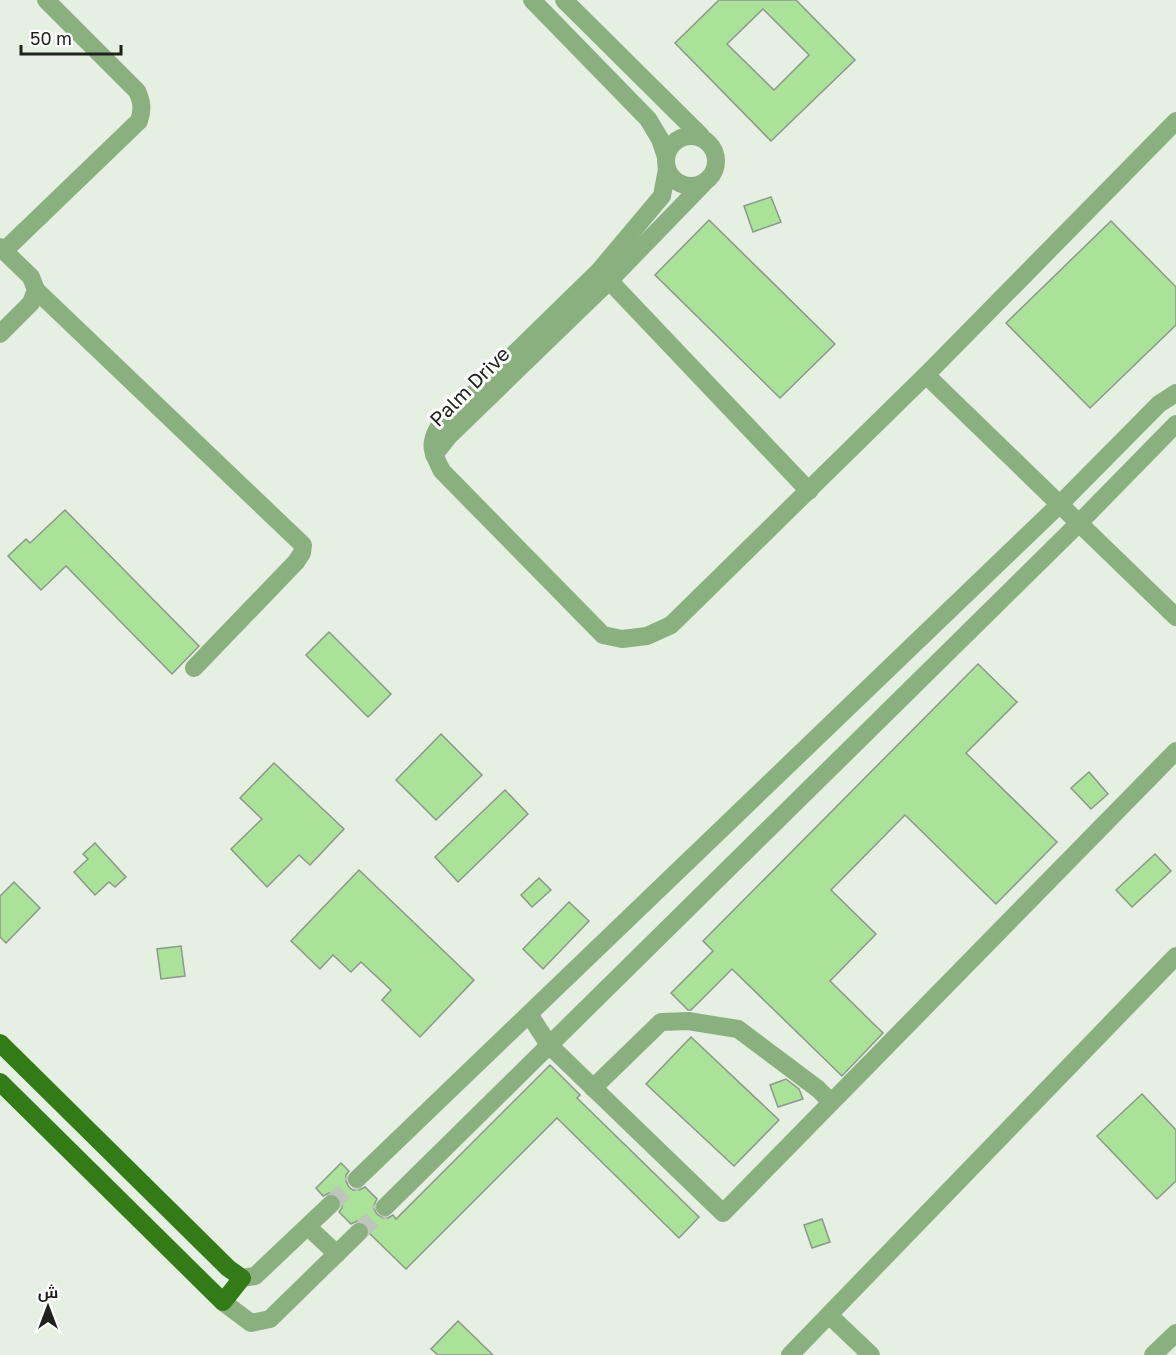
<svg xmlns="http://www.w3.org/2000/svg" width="1176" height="1355" viewBox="0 0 1176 1355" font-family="'Golos Text',Cairo,sans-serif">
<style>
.building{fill:#a9e298;stroke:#8d978b;stroke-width:1.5;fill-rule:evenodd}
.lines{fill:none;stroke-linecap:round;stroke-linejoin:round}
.minor-tunnel{stroke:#bdc6bb;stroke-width:18;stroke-dasharray:18 9;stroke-linecap:butt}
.minor{stroke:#8ab080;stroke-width:18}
.major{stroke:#337b16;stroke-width:18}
.labels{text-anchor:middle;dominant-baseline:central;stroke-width:6;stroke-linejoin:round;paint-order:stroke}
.street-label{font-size:20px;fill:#1e221d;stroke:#fff}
</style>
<rect width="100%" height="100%" fill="#e5efe2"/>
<g class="building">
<path d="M 719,0 L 796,0 L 855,60 L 771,141 L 675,43 ZM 763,9 L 809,55 L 774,90 L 727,44 Z"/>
<path d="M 771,197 L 781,222 L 753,232 L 744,206 Z"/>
<path d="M 709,220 L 835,344 L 780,398 L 655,275 Z"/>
<path d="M 1111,221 L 1176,287 L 1176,325 L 1090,408 L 1006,323 Z"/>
<path d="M 65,510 L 199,646 L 172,674 L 66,566 L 41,590 L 8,556 L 26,539 L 30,543 Z"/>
<path d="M 329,632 L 391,694 L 368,717 L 306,655 Z"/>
<path d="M 978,664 L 1017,702 L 966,753 L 1057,842 L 996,904 L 905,815 L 831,890 L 876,934 L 830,981 L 883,1033 L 842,1076 L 732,969 L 691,1010 L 688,1010 L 671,993 L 713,951 L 703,941 Z"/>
<path d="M 441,734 L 482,775 L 436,820 L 396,780 Z"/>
<path d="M 274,763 L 344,829 L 310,865 L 299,855 L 267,887 L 231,849 L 262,819 L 240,798 Z"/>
<path d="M 1089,772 L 1108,794 L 1091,809 L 1071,788 Z"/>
<path d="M 505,790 L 528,814 L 458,882 L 435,857 Z"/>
<path d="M 95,843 L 126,877 L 115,887 L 109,882 L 95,895 L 74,872 L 88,859 L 83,854 Z"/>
<path d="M 1155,854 L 1171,871 L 1132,907 L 1116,890 Z"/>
<path d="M 359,870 L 474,980 L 420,1037 L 382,1000 L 391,990 L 361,962 L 351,972 L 333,955 L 320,969 L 291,941 Z"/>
<path d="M 539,878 L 551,890 L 532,907 L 521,895 Z"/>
<path d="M 14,882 L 40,908 L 6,943 L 0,937 L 0,896 Z"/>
<path d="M 569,902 L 589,921 L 543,969 L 523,949 Z"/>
<path d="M 181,946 L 185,976 L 161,979 L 157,949 Z"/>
<path d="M 691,1037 L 779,1120 L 734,1166 L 646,1084 Z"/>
<path d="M 550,1065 L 580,1095 L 577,1098 L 699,1217 L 679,1238 L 557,1118 L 406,1269 L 370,1234 L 370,1229 L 367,1224 L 363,1221 L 357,1221 L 351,1224 L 339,1212 L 342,1208 L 342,1202 L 339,1196 L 334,1193 L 329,1193 L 323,1196 L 316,1188 L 341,1163 L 349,1171 L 346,1175 L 346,1181 L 349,1187 L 353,1190 L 359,1190 L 365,1187 L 377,1199 L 374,1205 L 374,1209 L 377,1214 L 383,1218 L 388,1218 L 393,1215 L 396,1219 Z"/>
<path d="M 786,1079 L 799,1089 L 803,1099 L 778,1107 L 770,1085 Z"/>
<path d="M 1142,1094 L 1176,1130 L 1176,1181 L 1157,1199 L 1097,1136 Z"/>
<path d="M 822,1219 L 830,1242 L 812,1248 L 804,1225 Z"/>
<path d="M 458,1321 L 493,1355 L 438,1355 L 431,1349 Z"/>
</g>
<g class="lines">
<g class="minor-tunnel">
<path d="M 331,1204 L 357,1179"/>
<path d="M 359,1232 L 385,1207"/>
</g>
<g class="minor">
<path d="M 532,0 L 648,119 L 660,139 L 666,157"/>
<path d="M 564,0 L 701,136"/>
<path d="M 1176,121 L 926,375 L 1176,617"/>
<circle cx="691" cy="161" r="25"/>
<path d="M 667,169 L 662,196 L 599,271 L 438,428 C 428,446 433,453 442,471 L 603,635 L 622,639 L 647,636 L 671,625 L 926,375"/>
<path d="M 0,247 L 31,277 L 36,290 L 31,303 L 0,334"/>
<path d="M 4,251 L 139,121 C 143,109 142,102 137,91 L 46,0"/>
<path d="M 601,272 L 809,491"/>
<path d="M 36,290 L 303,545 L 302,553 L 296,562 L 194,668"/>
<path d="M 434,455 L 449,436 L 609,281 L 703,184"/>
<path d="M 529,1014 L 549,1045 L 723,1213 L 1176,751"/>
<path d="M 593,1088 L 661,1022 L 688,1021 L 738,1029 L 818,1089 L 831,1102"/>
<path d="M 357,1179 L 1060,504 L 1159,404 L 1176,393"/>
<path d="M 385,1207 L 1079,523 L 1176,424"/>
<path d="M 308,1227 L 337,1254"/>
<path d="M 242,1278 L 255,1276 L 331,1204"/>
<path d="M 223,1302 L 251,1323 L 270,1319 L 359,1232"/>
<path d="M 829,1315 L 871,1355"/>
<path d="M 790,1355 L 1176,956"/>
<path d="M 1153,1355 L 1176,1333"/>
</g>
<path class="major" d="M 0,1043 L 228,1268 L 242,1278 L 223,1302 L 0,1082"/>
</g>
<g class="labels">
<g class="street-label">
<text transform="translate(469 386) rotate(-45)">Palm Drive</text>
</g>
</g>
<g transform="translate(48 1307)" stroke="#ffffff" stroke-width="4.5" paint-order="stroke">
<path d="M0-4.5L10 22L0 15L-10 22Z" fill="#1e221d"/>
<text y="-9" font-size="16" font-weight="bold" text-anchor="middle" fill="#1e221d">ش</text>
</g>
<path d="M21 45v9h100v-9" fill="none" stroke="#1e221d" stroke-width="3"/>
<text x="30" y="45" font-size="18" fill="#1e221d" stroke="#ffffff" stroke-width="4.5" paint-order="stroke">50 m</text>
</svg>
